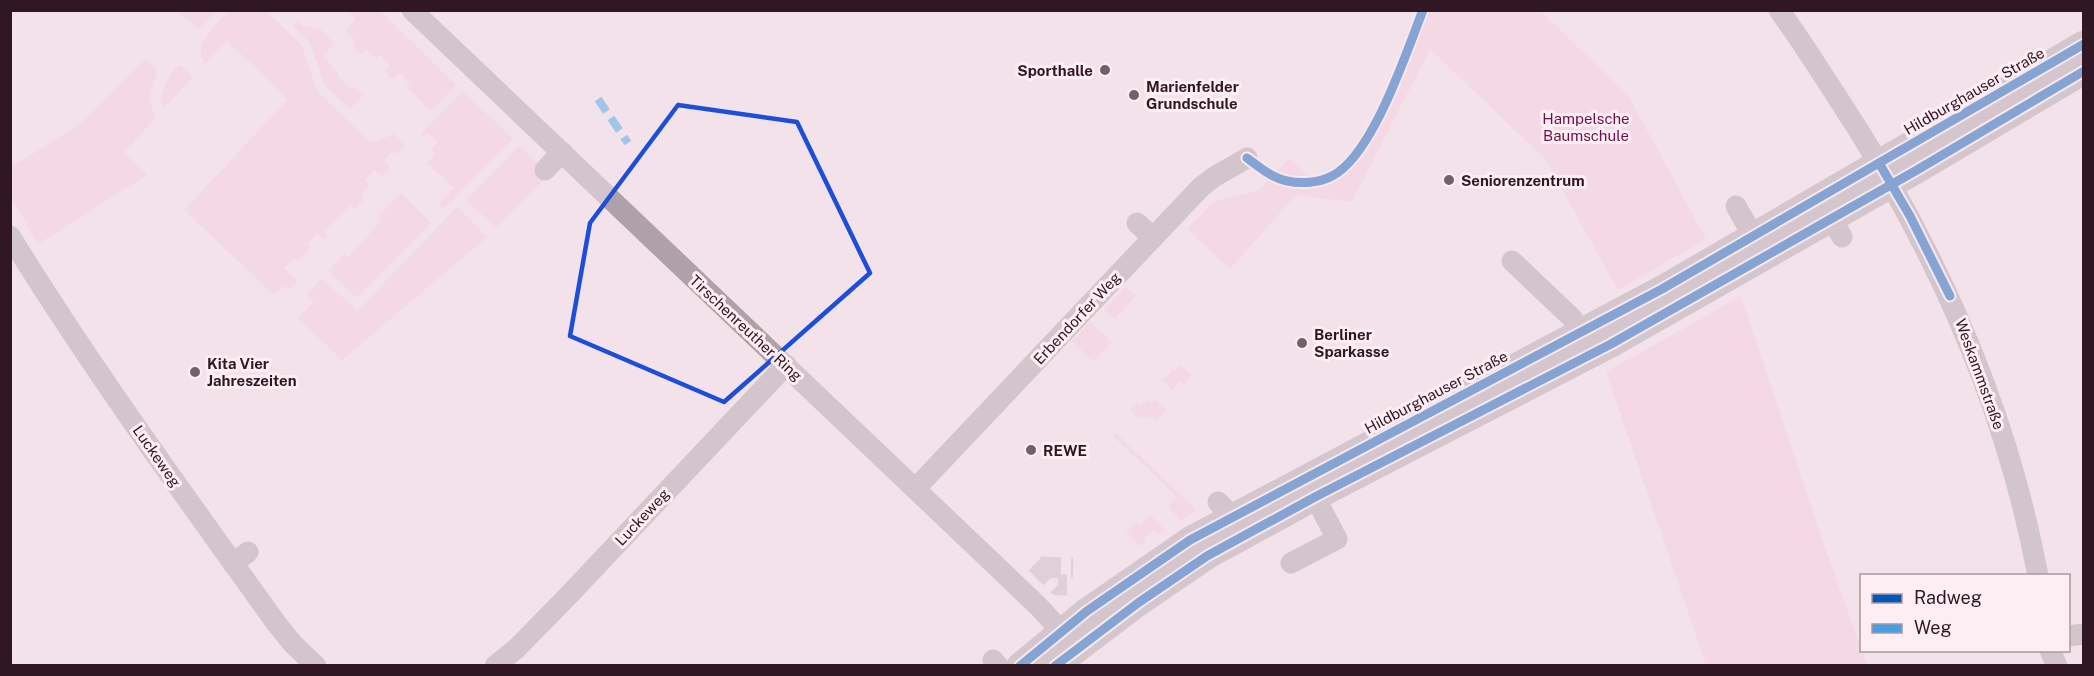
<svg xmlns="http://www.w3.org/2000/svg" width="2094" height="676" viewBox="0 0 2094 676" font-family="'Public Sans',sans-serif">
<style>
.green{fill:#f6cfe0}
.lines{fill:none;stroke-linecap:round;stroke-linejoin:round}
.minor-tunnel{stroke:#ccb9c1;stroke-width:21;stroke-dasharray:21 10;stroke-linecap:butt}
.minor{stroke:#aea2a8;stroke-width:21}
.major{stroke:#b2a4aa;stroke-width:27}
.quiet{stroke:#3ea2ea;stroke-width:8;stroke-dasharray:15 8;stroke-linecap:butt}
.cycleway-casing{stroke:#fdeef4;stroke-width:13}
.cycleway{stroke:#0057b8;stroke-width:9}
.marked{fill:none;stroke:#1d4ed8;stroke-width:4.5;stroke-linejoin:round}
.poi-dot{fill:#755e68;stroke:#fdeef4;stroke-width:2}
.labels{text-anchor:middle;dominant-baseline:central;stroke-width:6;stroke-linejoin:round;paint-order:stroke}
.poi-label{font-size:15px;font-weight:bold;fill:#311723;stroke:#fdeef4;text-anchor:start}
.street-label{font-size:15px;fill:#311723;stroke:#fdeef4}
.park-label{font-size:15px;fill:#6d1047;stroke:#fdeef4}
</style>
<rect width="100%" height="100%" fill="#f3e2e9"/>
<g class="green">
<path d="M 1539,10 L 1628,95 L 1706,239 L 1618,290 L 1545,159 L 1430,49 L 1352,202 L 1296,195 L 1230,269 L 1187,229 L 1213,202 L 1259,190 L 1289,158 L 1308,176 L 1320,176 L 1327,173 L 1344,159 L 1374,119 L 1419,11 Z"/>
<path d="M 176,11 L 216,11 L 199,29 Z"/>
<path d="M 229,11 L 266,11 L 302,46 L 317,91 L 371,143 L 394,134 L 406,145 L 397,154 L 393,151 L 384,161 L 390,167 L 382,176 L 375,170 L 365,180 L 369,185 L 360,195 L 364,200 L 355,209 L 351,205 L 325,232 L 328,235 L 324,240 L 317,233 L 307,244 L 311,247 L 298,261 L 294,258 L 284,269 L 297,281 L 289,290 L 283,286 L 274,295 L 184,210 L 288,99 L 227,41 L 206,63 C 189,47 218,23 229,11 Z"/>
<path d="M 348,11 L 380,11 L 456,85 L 431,111 L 406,87 L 410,83 L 400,73 L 393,80 L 384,71 L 390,65 L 380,55 L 376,58 L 366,49 L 361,54 L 352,45 L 356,41 L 345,31 L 356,19 Z"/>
<path d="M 297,21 L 306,28 L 309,26 L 314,30 L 318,27 L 334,43 L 323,56 L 338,73 L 337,75 L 351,89 L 354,87 L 363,95 L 350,109 L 325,86 L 310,43 L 293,26 Z"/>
<path d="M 146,59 L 157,71 L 149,101 L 156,117 L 124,153 L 147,175 L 38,244 L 11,197 L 11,167 L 76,127 Z"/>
<path d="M 180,65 L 193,77 L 164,108 L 160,101 C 163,90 170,70 180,65 Z"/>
<path d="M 463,91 L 513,139 L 444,209 L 439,204 L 454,188 L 427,163 L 436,154 L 431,149 L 438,142 L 428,133 L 424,136 L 421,134 Z"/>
<path d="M 519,146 L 549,174 L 496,228 L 466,200 Z"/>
<path d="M 401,193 L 431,223 L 357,298 L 328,271 L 344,254 L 348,257 L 381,221 L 378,217 Z"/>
<path d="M 457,207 L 487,237 L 342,360 L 298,318 L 314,301 L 307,295 L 322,278 L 357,311 Z"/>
<path d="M 1125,287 L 1136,296 L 1115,319 L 1104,310 Z"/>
<path d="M 1741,296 L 1824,545 L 1867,665 L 1706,665 L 1606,372 Z"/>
<path d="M 1090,322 L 1112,342 L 1093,362 L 1072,341 Z"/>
<path d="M 1181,365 L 1192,375 L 1184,384 L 1180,381 L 1172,390 L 1162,381 L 1173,369 L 1175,370 Z"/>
<path d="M 1147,399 L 1151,403 L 1155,400 L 1166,410 L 1156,421 L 1151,416 L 1147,419 L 1142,416 L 1139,419 L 1130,410 L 1137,402 L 1141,405 Z"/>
<path d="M 1116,433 L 1196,510 L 1181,520 L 1168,507 L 1177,497 L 1113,436 Z"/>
<path d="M 1150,515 L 1165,530 L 1157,535 L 1154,531 L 1143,538 L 1146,543 L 1140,546 L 1126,532 L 1136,522 L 1140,525 Z"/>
</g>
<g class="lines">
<g class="minor-tunnel">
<path d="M 1036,563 L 1058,585 L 1067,585"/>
<path d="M 1040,567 L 1073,568"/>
</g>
<g class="minor">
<path d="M 412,10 L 1015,584 L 1039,607 L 1072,643"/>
<path d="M 1779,10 C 1798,36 1815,63 1832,89 C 1931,238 2005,399 2038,576"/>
<path d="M 545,170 L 562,152"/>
<path d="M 1736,206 L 1753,236"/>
<path d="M 1831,218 L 1842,237"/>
<path d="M 1137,223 L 1153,238"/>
<path d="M 10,236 C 92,369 185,496 276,623 L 293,644 L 316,666"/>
<path d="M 1512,261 L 1572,318 L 1581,334"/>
<path d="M 915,489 L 1201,187 L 1214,177 L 1247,158"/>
<path d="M 1218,502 L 1233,517"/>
<path d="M 1291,563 L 1337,539 L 1315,497"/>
<path d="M 233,564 L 248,552"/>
<path d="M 2068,636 L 2084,634"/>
<path d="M 2050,650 L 2057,666"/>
<path d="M 993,660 L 998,666"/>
<path d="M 495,666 L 517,648 L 568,596 L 786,365"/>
</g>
<g class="major">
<path d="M 1020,666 L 1087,611 L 1190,540 L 1662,289 L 2084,44"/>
<path d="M 1055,666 L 1138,603 L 1207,556 L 1315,497 L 1611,344 L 1917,170 L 2084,71"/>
</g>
<path class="quiet" d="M 598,99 L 628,143"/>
<defs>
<g id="cycleway">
<path d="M 1247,158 C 1259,167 1272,178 1287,181 C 1301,184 1319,183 1332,176 C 1373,155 1406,53 1423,10"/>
<path d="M 1879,163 L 1910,216 L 1950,296"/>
<path d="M 1020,666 L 1087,611 L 1190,540 L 1662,289 L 2084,44"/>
<path d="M 1055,666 L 1138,603 L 1207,556 L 1315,497 L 1611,344 L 1917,170 L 2084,71"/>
</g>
</defs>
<use href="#cycleway" class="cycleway-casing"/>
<use href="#cycleway" class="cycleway"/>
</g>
<path d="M0 0H2094V676H0ZM 678,105 L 797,122 L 870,273 L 724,402 L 570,336 L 590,223 Z" fill="#f3e2e9" fill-opacity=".55" fill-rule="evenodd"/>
<path class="marked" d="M 678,105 L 797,122 L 870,273 L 724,402 L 570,336 L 590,223 Z"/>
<g class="poi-dot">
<circle cx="1105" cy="70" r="6"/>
<circle cx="1134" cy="95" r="6"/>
<circle cx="1449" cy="180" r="6"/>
<circle cx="1302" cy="343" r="6"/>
<circle cx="195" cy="372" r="6"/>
<circle cx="1031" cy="450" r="6"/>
</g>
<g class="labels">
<g class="poi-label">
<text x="1093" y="70" text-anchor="end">Sporthalle</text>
<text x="1146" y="86">Marienfelder<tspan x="1146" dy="17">Grundschule</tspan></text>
<text x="1461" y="180">Seniorenzentrum</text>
<text x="1314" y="334">Berliner<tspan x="1314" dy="17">Sparkasse</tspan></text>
<text x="207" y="363">Kita Vier<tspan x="207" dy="17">Jahreszeiten</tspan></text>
<text x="1043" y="450">REWE</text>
</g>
<g class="street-label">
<text transform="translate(1974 91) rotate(-30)">Hildburghauser Straße</text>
<text transform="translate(1077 318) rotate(-47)">Erbendorfer Weg</text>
<text transform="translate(746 328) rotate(43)">Tirschenreuther Ring</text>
<text transform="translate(1980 374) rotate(70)">Weskammstraße</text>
<text transform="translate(1436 392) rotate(-28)">Hildburghauser Straße</text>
<text transform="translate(157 456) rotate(55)">Luckeweg</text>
<text transform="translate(642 517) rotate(-47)">Luckeweg</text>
</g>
<g class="park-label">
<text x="1586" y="118">Hampelsche<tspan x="1586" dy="17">Baumschule</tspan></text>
</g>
</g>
<rect width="2094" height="676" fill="none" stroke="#311723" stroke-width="24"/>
<rect x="1860" y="574" width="210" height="78" fill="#fdeef4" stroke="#ab98a0" stroke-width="1.5"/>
<rect x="1872" y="594" width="30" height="9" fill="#0057b8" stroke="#ab98a0" stroke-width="1.5"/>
<text x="1914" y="604" font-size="18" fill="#311723">Radweg</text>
<rect x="1872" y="624" width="30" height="9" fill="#3ea2ea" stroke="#ab98a0" stroke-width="1.5"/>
<text x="1914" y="634" font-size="18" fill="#311723">Weg</text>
</svg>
